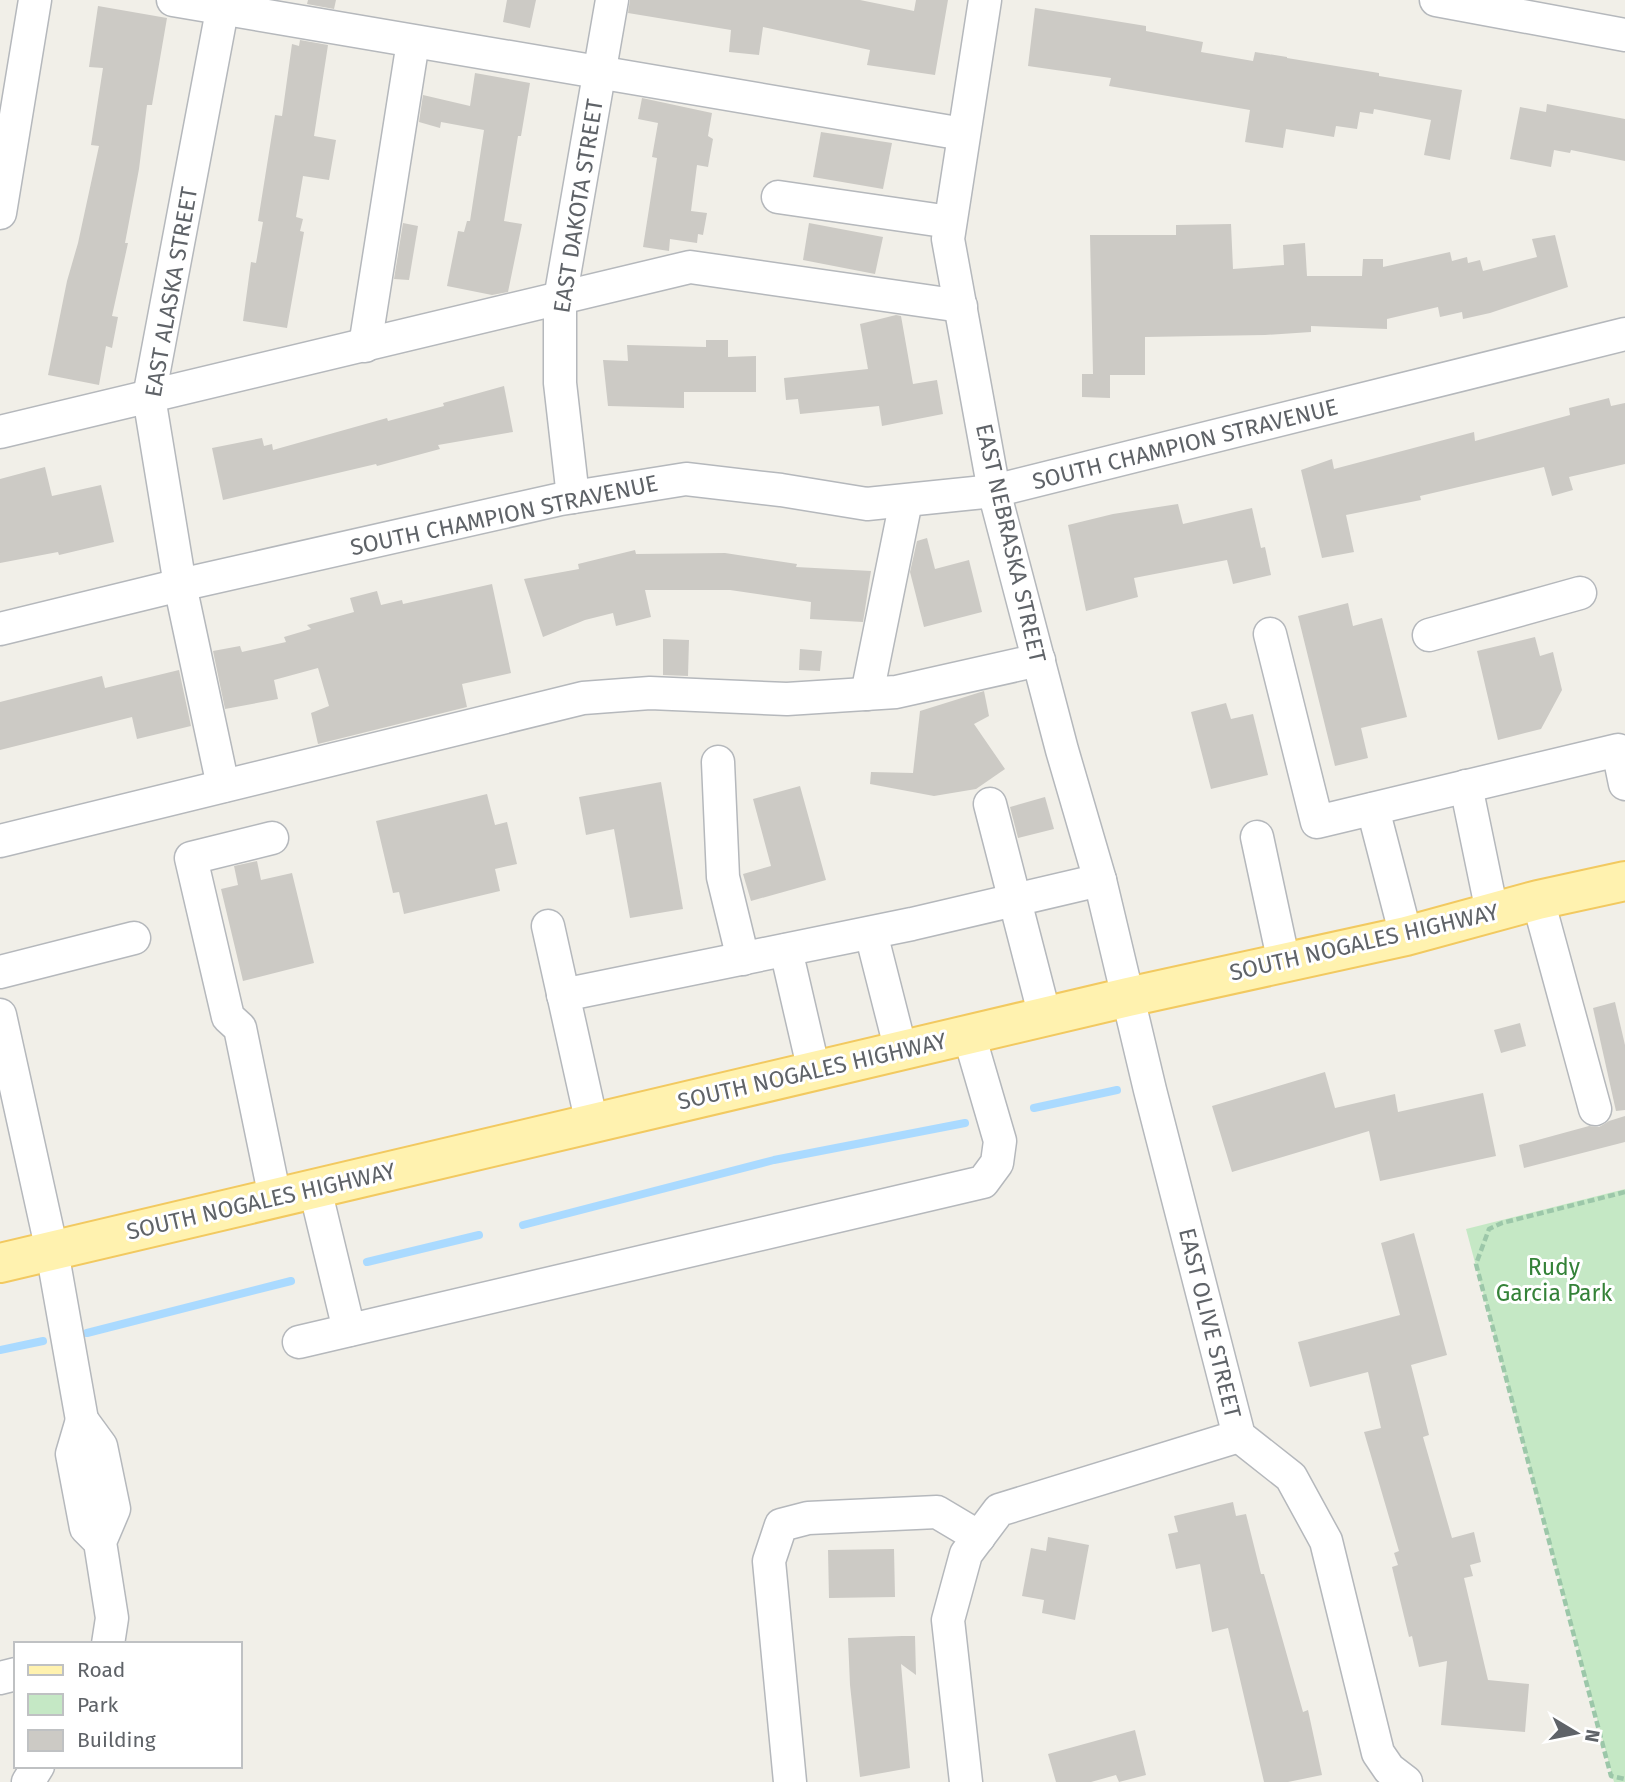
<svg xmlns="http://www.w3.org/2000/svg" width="1625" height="1782" viewBox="0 0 1625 1782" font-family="'Fira Sans',sans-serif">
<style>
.green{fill:#c5e8c5}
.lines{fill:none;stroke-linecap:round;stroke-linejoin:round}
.stream{stroke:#aadaff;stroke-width:8}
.building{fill:#cccac5}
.minor-casing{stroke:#b5b8bc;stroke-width:35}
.major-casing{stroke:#f2c960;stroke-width:42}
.path{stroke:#9cc7a9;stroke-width:4.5;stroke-dasharray:7 3.5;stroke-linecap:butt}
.minor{stroke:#fff;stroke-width:32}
.major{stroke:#fff2af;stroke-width:38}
.labels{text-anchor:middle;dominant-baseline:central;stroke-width:6;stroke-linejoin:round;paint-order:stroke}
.street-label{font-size:23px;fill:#5f6368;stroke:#fff}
.park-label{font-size:23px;fill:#348238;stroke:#fff}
</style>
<rect width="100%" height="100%" fill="#f1efe8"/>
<path class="green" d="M 1625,1189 L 1625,1782 L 1614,1782 L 1466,1229 Z"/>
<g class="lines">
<g class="stream">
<path d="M 1034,1108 L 1117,1090"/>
<path d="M 523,1225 L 774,1160 L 965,1123"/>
<path d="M 367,1262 L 479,1235"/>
<path d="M 87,1333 L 291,1281"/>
<path d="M 0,1350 L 43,1341"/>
</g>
</g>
<g class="building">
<path d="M 308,0 L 336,0 L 334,9 L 307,4 Z"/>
<path d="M 507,0 L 536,0 L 530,28 L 503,22 Z"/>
<path d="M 630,0 L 860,0 L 914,11 L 916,0 L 948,0 L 935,75 L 867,65 L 870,50 L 763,27 L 759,55 L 729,52 L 731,30 L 628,13 Z"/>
<path d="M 98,6 L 167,18 L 152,105 L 147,105 L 139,169 L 125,243 L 128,243 L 112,316 L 118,317 L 112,348 L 106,346 L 99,385 L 48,375 L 67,281 L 78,243 L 99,146 L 91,145 L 103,68 L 89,67 Z"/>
<path d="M 1035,8 L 1146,26 L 1146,31 L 1203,42 L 1201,52 L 1253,61 L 1255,52 L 1287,57 L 1287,58 L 1379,73 L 1379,76 L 1462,90 L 1450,160 L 1424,155 L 1431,120 L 1374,109 L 1373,114 L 1360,112 L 1357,129 L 1336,126 L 1334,137 L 1286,129 L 1283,148 L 1245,142 L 1250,110 L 1109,86 L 1111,78 L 1028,66 Z"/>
<path d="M 300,40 L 328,45 L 314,136 L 336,140 L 329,180 L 303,176 L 296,217 L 303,219 L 300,231 L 304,232 L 287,328 L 243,321 L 251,262 L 256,263 L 263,222 L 258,221 L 275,115 L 282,116 L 292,44 L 299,46 Z"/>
<path d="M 475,73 L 530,83 L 521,136 L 518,136 L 504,221 L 522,224 L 508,292 L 492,295 L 447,286 L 458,231 L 464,232 L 467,221 L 470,221 L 484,130 L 441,122 L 440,128 L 419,122 L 423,95 L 470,106 Z"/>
<path d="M 642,98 L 712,113 L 708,136 L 713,139 L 708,167 L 697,165 L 691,211 L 707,213 L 703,235 L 698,234 L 697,243 L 670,239 L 669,251 L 643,247 L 657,158 L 652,157 L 658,123 L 638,119 Z"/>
<path d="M 1547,104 L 1625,119 L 1625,161 L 1571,150 L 1570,153 L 1554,150 L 1551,167 L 1510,159 L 1520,107 L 1546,112 Z"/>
<path d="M 821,132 L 892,143 L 883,189 L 813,177 Z"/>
<path d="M 403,223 L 418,226 L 409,280 L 394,279 Z"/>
<path d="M 809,223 L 883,237 L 875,274 L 803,260 Z"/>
<path d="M 1231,224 L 1233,269 L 1284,265 L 1283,245 L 1305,243 L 1307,276 L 1362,276 L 1363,259 L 1383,259 L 1383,267 L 1450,252 L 1452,261 L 1467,257 L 1468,263 L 1480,260 L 1483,271 L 1537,257 L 1532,239 L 1555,235 L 1568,287 L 1490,313 L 1463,319 L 1462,312 L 1440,317 L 1438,307 L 1387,319 L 1387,329 L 1311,326 L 1311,332 L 1265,335 L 1145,337 L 1145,375 L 1110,375 L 1110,398 L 1082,397 L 1082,374 L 1093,374 L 1090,235 L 1176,235 L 1176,225 Z"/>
<path d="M 896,315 L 901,316 L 913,384 L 937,380 L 943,414 L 882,426 L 879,406 L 800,414 L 798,399 L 786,400 L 784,378 L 868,369 L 860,324 Z"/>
<path d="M 706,340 L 728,340 L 728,357 L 756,356 L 756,392 L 684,392 L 684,408 L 608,406 L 603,360 L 628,361 L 627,345 L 706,347 Z"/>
<path d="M 504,386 L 513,432 L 438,445 L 440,449 L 377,466 L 376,464 L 223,500 L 212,448 L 262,438 L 264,446 L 272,444 L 273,450 L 387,418 L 388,421 L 444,406 L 443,403 Z"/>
<path d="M 1609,398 L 1611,406 L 1625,403 L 1625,464 L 1569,477 L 1573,490 L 1552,496 L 1544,467 L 1420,496 L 1421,500 L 1346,515 L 1354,552 L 1322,558 L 1301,470 L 1332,459 L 1334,469 L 1474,432 L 1475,441 L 1570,415 L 1569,408 Z"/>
<path d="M 45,467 L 52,496 L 101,485 L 114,542 L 59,555 L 58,552 L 0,563 L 0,479 Z"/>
<path d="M 1178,504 L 1183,524 L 1252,508 L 1261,548 L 1265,547 L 1271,575 L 1233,584 L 1227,560 L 1134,578 L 1138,597 L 1086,611 L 1068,525 L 1113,514 Z"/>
<path d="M 927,538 L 935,569 L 969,560 L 982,612 L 924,627 L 910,572 L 917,541 Z"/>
<path d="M 635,550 L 636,554 L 725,553 L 797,564 L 796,567 L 871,571 L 863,622 L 810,619 L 811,602 L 730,590 L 645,590 L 651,617 L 616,626 L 613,613 L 585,620 L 543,637 L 524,579 L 579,569 L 578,564 Z"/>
<path d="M 492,584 L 511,673 L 462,684 L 467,707 L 318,744 L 311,713 L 329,706 L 318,668 L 274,680 L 278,699 L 225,709 L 213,651 L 240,646 L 242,652 L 286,642 L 284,637 L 311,629 L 307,625 L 354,612 L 350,598 L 377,591 L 381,605 L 402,600 L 403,604 Z"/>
<path d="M 1348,603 L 1353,626 L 1382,618 L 1407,717 L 1361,728 L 1368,758 L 1335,766 L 1298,616 Z"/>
<path d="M 1535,637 L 1540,656 L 1553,652 L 1562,690 L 1541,729 L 1498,740 L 1477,651 Z"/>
<path d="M 663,639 L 689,640 L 688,676 L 663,675 Z"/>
<path d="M 800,649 L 822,651 L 820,671 L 799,670 Z"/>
<path d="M 179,670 L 191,726 L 137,739 L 132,717 L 0,750 L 0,702 L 102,676 L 105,688 Z"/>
<path d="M 984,691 L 989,716 L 974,724 L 1005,769 L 976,789 L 934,796 L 870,784 L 871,772 L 913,773 L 920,711 Z"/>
<path d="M 1226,703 L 1231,719 L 1253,714 L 1268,775 L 1211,789 L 1191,712 Z"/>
<path d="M 661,782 L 683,909 L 630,918 L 614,829 L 586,835 L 579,797 Z"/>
<path d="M 800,786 L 826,880 L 751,901 L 743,874 L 771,866 L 753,799 Z"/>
<path d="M 487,794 L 495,825 L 507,822 L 517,864 L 495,869 L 500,891 L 404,914 L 399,892 L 393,893 L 376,821 Z"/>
<path d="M 1045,797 L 1054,829 L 1018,838 L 1010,807 Z"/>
<path d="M 257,861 L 261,880 L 292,873 L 314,963 L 243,981 L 221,889 L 238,885 L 234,866 Z"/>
<path d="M 1615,1002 L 1625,1045 L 1625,1110 L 1616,1111 L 1593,1008 Z"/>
<path d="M 1520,1023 L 1526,1046 L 1501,1053 L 1494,1030 Z"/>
<path d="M 1325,1072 L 1335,1108 L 1395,1094 L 1398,1112 L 1483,1093 L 1496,1156 L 1380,1181 L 1369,1131 L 1232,1172 L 1212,1106 Z"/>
<path d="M 1625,1116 L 1625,1142 L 1524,1168 L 1519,1145 L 1589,1126 L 1599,1127 L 1609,1121 Z"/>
<path d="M 1414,1233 L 1447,1355 L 1411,1365 L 1429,1435 L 1423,1437 L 1452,1538 L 1474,1532 L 1481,1562 L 1470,1565 L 1473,1576 L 1464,1578 L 1488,1680 L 1529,1684 L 1525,1732 L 1441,1725 L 1447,1661 L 1419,1667 L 1412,1636 L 1409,1637 L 1392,1567 L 1398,1565 L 1394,1553 L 1399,1551 L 1364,1432 L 1381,1428 L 1368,1372 L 1310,1387 L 1298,1342 L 1400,1315 L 1381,1243 Z"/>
<path d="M 1233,1502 L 1236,1516 L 1246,1514 L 1261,1574 L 1264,1574 L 1303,1712 L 1308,1710 L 1322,1775 L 1288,1782 L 1264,1782 L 1228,1628 L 1212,1632 L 1200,1564 L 1176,1569 L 1168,1534 L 1178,1532 L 1174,1516 Z"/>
<path d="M 1048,1537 L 1089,1545 L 1075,1620 L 1042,1613 L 1044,1600 L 1022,1596 L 1031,1548 L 1046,1551 Z"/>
<path d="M 894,1549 L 895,1597 L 829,1598 L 828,1550 Z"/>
<path d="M 902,1636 L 915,1636 L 916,1675 L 901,1664 L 910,1768 L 860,1777 L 850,1685 L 848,1638 Z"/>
<path d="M 1135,1730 L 1146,1775 L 1119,1782 L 1116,1775 L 1091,1782 L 1056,1782 L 1048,1754 Z"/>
</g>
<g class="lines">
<defs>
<g id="minor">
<path d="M 173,0 L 963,134"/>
<path d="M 985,0 L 948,239 L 994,491 L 1062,750 L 1100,880 L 1150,1090 L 1239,1436 L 1291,1477 L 1326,1541 L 1378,1753 L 1389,1769 L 1406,1782"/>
<path d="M 1436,0 L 1625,35"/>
<path d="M 778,197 L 950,222"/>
<path d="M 0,213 L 35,0"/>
<path d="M 365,346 L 413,42"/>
<path d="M 0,432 L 690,267 L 961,306"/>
<path d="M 573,497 L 560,383 L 560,299 L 612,0"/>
<path d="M 0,629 L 180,585 L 561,499 L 686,479 L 781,490 L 867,504 L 994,491 L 1625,334"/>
<path d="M 1270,634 L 1317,822 L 1618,750 L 1625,784"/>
<path d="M 1429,635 L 1580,593"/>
<path d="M 867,694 L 906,501"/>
<path d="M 718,762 L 723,877 L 743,959"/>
<path d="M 223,786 L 180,585 L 149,397 L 224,0"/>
<path d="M 1466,786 L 1492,912"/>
<path d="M 990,804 L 1045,1017"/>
<path d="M 1373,809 L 1406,936"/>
<path d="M 1257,837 L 1284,963"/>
<path d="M 272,838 L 191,858 L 228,1017 L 240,1028 L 275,1198"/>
<path d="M 0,841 L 583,698 L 650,693 L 787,699 L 896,692 L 1039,660"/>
<path d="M 1538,900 L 1595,1109"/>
<path d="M 548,926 L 592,1124"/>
<path d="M 871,933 L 901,1051"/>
<path d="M 786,950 L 814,1071"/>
<path d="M 0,972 L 134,938"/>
<path d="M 563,995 L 912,924 L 1100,880"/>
<path d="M 0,1015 L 52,1251 L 82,1420"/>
<path d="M 315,1189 L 349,1330"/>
<path d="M 299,1342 L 983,1182 L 997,1163 L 1000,1141 L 969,1035"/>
<path d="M 100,1542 L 86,1528 L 72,1454 L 82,1420 L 101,1446 L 114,1509 L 100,1542 L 112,1618 L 108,1644"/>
<path d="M 0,1678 L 16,1674"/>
<path d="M 28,1782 L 38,1766"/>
<path d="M 790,1782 L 769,1561 L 781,1525 L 808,1518 L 937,1512 L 979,1537"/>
<path d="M 966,1782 L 948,1620 L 966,1554 L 999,1510 L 1239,1436"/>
</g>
<path id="major" d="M 0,1263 L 1128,997 L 1406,936 L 1538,900 L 1625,881"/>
</defs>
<use href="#minor" class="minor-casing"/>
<use href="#major" class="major-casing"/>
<path class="path" d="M 1625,1192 L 1502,1223 L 1489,1229 L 1476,1264 L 1611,1776 L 1625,1779"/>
<use href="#minor" class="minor"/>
<use href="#major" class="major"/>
</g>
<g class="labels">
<g class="street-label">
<text transform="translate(578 206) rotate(-81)">EAST DAKOTA STREET</text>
<text transform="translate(171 292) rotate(-80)">EAST ALASKA STREET</text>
<text transform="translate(1185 444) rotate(-14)">SOUTH CHAMPION STRAVENUE</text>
<text transform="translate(504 515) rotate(-12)">SOUTH CHAMPION STRAVENUE</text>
<text transform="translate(1011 543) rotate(77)">EAST NEBRASKA STREET</text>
<text transform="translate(1364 942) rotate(-13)">SOUTH NOGALES HIGHWAY</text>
<text transform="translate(812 1071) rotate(-13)">SOUTH NOGALES HIGHWAY</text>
<text transform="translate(261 1201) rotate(-13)">SOUTH NOGALES HIGHWAY</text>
<text transform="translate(1210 1323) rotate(76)">EAST OLIVE STREET</text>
</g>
<g class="park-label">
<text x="1554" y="1267">Rudy<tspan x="1554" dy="26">Garcia Park</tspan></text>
</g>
</g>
<rect x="14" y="1642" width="228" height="126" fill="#ffffff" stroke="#bfc1c3" stroke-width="2"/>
<rect x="28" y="1665" width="35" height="10" fill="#fff2af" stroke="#bfc1c3" stroke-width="2"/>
<text x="77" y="1677" font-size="21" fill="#5f6368">Road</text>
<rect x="28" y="1694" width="35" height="21" fill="#c5e8c5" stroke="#bfc1c3" stroke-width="2"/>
<text x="77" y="1712" font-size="21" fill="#5f6368">Park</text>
<rect x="28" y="1730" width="35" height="21" fill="#cccac5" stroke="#bfc1c3" stroke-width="2"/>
<text x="77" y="1747" font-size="21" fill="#5f6368">Building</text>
<g transform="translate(1576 1733) rotate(100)" stroke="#ffffff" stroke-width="5" paint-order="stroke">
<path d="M0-5L12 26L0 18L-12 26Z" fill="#5f6368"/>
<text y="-10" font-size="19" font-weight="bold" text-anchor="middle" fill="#5f6368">N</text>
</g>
</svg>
